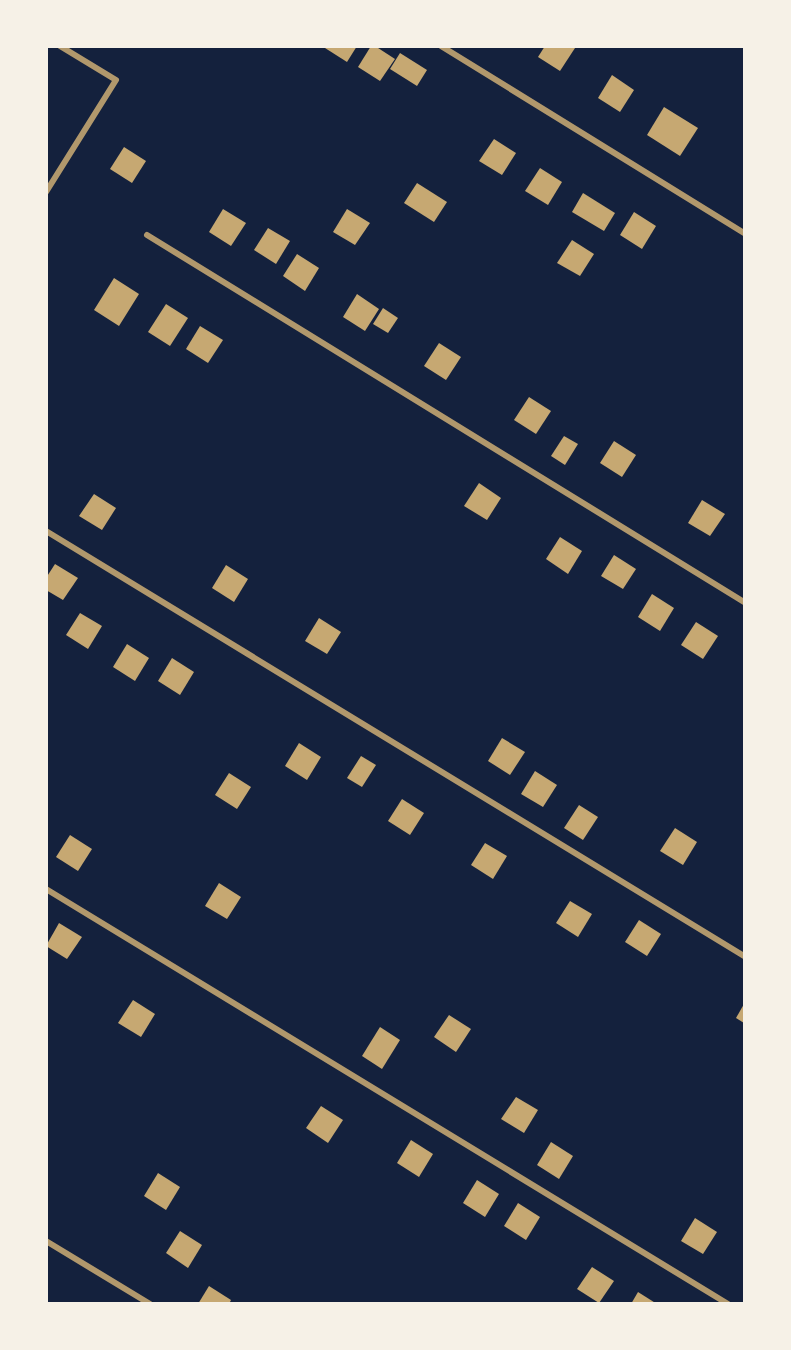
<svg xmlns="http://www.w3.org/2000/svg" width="791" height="1350" viewBox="0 0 791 1350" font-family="'PT Sans',sans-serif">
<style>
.building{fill:#c6a872}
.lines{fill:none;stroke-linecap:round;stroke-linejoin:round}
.minor{stroke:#b1986c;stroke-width:6}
</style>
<rect width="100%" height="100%" fill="#14213d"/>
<g class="building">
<path d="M 326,46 L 357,46 L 347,62 L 325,48 Z"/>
<path d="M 371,46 L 375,46 L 395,59 L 380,81 L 358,67 Z"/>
<path d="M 545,46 L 572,46 L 575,48 L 560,71 L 538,57 Z"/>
<path d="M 400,53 L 427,70 L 417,86 L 390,69 Z"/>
<path d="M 612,75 L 634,90 L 620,112 L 598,98 Z"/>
<path d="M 664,107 L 698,128 L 680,156 L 647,135 Z"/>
<path d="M 494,139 L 516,153 L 502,175 L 479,161 Z"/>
<path d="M 124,147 L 146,161 L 132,183 L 110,169 Z"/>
<path d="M 540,168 L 562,182 L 548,205 L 525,191 Z"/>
<path d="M 417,183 L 447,202 L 434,222 L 404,203 Z"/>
<path d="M 583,193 L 615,213 L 604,231 L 572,212 Z"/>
<path d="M 223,209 L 246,223 L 231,246 L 209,232 Z"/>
<path d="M 347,209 L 370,223 L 355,245 L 333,232 Z"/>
<path d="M 634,212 L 656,226 L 642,249 L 620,235 Z"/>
<path d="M 268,228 L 290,241 L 276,264 L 254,250 Z"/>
<path d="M 572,240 L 594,254 L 580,276 L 557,263 Z"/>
<path d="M 297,254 L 319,268 L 305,291 L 283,276 Z"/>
<path d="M 114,278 L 139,294 L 119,326 L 94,310 Z"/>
<path d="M 357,294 L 379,309 L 365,331 L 343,317 Z"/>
<path d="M 166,304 L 188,318 L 170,346 L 148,332 Z"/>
<path d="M 383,308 L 398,318 L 388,333 L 373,324 Z"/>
<path d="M 200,326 L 223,340 L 208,363 L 186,349 Z"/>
<path d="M 439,343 L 461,357 L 446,380 L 424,366 Z"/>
<path d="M 529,397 L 551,411 L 536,434 L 514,420 Z"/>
<path d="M 564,436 L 578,444 L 565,465 L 551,456 Z"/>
<path d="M 614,441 L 636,455 L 622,477 L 600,463 Z"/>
<path d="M 479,483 L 501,498 L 487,520 L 464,506 Z"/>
<path d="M 94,494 L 116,508 L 102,530 L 79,516 Z"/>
<path d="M 702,500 L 725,514 L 710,536 L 688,523 Z"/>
<path d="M 560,537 L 582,551 L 568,574 L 546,559 Z"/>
<path d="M 614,555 L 636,569 L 623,589 L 601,576 Z"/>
<path d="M 55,564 L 78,578 L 63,600 L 46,590 L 46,578 Z"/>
<path d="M 226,565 L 248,579 L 234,602 L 212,588 Z"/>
<path d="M 652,594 L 674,608 L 660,631 L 638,617 Z"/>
<path d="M 80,613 L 102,626 L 88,649 L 66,635 Z"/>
<path d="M 319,618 L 341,632 L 327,654 L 305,641 Z"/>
<path d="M 696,622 L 718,636 L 703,659 L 681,645 Z"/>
<path d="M 127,644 L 149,658 L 135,681 L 113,667 Z"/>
<path d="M 172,658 L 194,672 L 180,695 L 158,681 Z"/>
<path d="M 502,738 L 525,752 L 510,775 L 488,761 Z"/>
<path d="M 299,743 L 321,757 L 307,780 L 285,766 Z"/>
<path d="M 361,756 L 376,765 L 362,787 L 347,778 Z"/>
<path d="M 535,771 L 557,785 L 543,807 L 521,794 Z"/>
<path d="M 229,773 L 251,787 L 237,809 L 215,795 Z"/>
<path d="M 402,799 L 424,813 L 410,835 L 388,821 Z"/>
<path d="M 579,805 L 598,817 L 583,840 L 564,828 Z"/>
<path d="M 675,828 L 697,842 L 683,865 L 660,851 Z"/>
<path d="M 70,835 L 92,849 L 78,871 L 56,857 Z"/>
<path d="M 485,843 L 507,856 L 493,879 L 471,865 Z"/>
<path d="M 219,883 L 241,897 L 227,919 L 205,906 Z"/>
<path d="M 570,901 L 592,914 L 578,937 L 556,923 Z"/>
<path d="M 639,920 L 661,934 L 647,956 L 625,942 Z"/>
<path d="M 59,923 L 82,937 L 67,959 L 46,946 Z"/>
<path d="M 133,1000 L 155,1014 L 141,1037 L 118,1023 Z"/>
<path d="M 744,1004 L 744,1023 L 736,1018 Z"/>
<path d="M 449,1015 L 471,1029 L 456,1052 L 434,1037 Z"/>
<path d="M 380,1027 L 400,1040 L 382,1069 L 362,1056 Z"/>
<path d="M 516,1097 L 538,1110 L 524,1133 L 501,1119 Z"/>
<path d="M 321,1106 L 343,1120 L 328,1143 L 306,1128 Z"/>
<path d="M 411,1140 L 433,1154 L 419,1177 L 397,1163 Z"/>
<path d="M 551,1142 L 573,1156 L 559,1179 L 537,1165 Z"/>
<path d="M 158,1173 L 180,1187 L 166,1210 L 144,1196 Z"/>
<path d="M 477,1180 L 499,1194 L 485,1217 L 463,1203 Z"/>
<path d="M 518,1203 L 540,1217 L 526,1240 L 504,1226 Z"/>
<path d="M 695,1218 L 717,1232 L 703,1254 L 681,1241 Z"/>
<path d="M 180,1231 L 202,1245 L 188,1268 L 166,1253 Z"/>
<path d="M 592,1267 L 614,1281 L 599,1303 L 577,1289 Z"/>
<path d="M 209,1286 L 231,1300 L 229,1304 L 198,1304 Z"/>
<path d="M 638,1292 L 657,1304 L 631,1304 Z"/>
</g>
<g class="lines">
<g class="minor">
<path d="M 441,46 L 744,233"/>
<path d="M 46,192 L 116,80 L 60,46"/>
<path d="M 147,235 L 744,602"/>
<path d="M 46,531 L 744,956"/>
<path d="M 46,889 L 728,1304"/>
<path d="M 46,1241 L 150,1304"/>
</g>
</g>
<rect width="791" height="1350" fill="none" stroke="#f6f1e7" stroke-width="96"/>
</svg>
